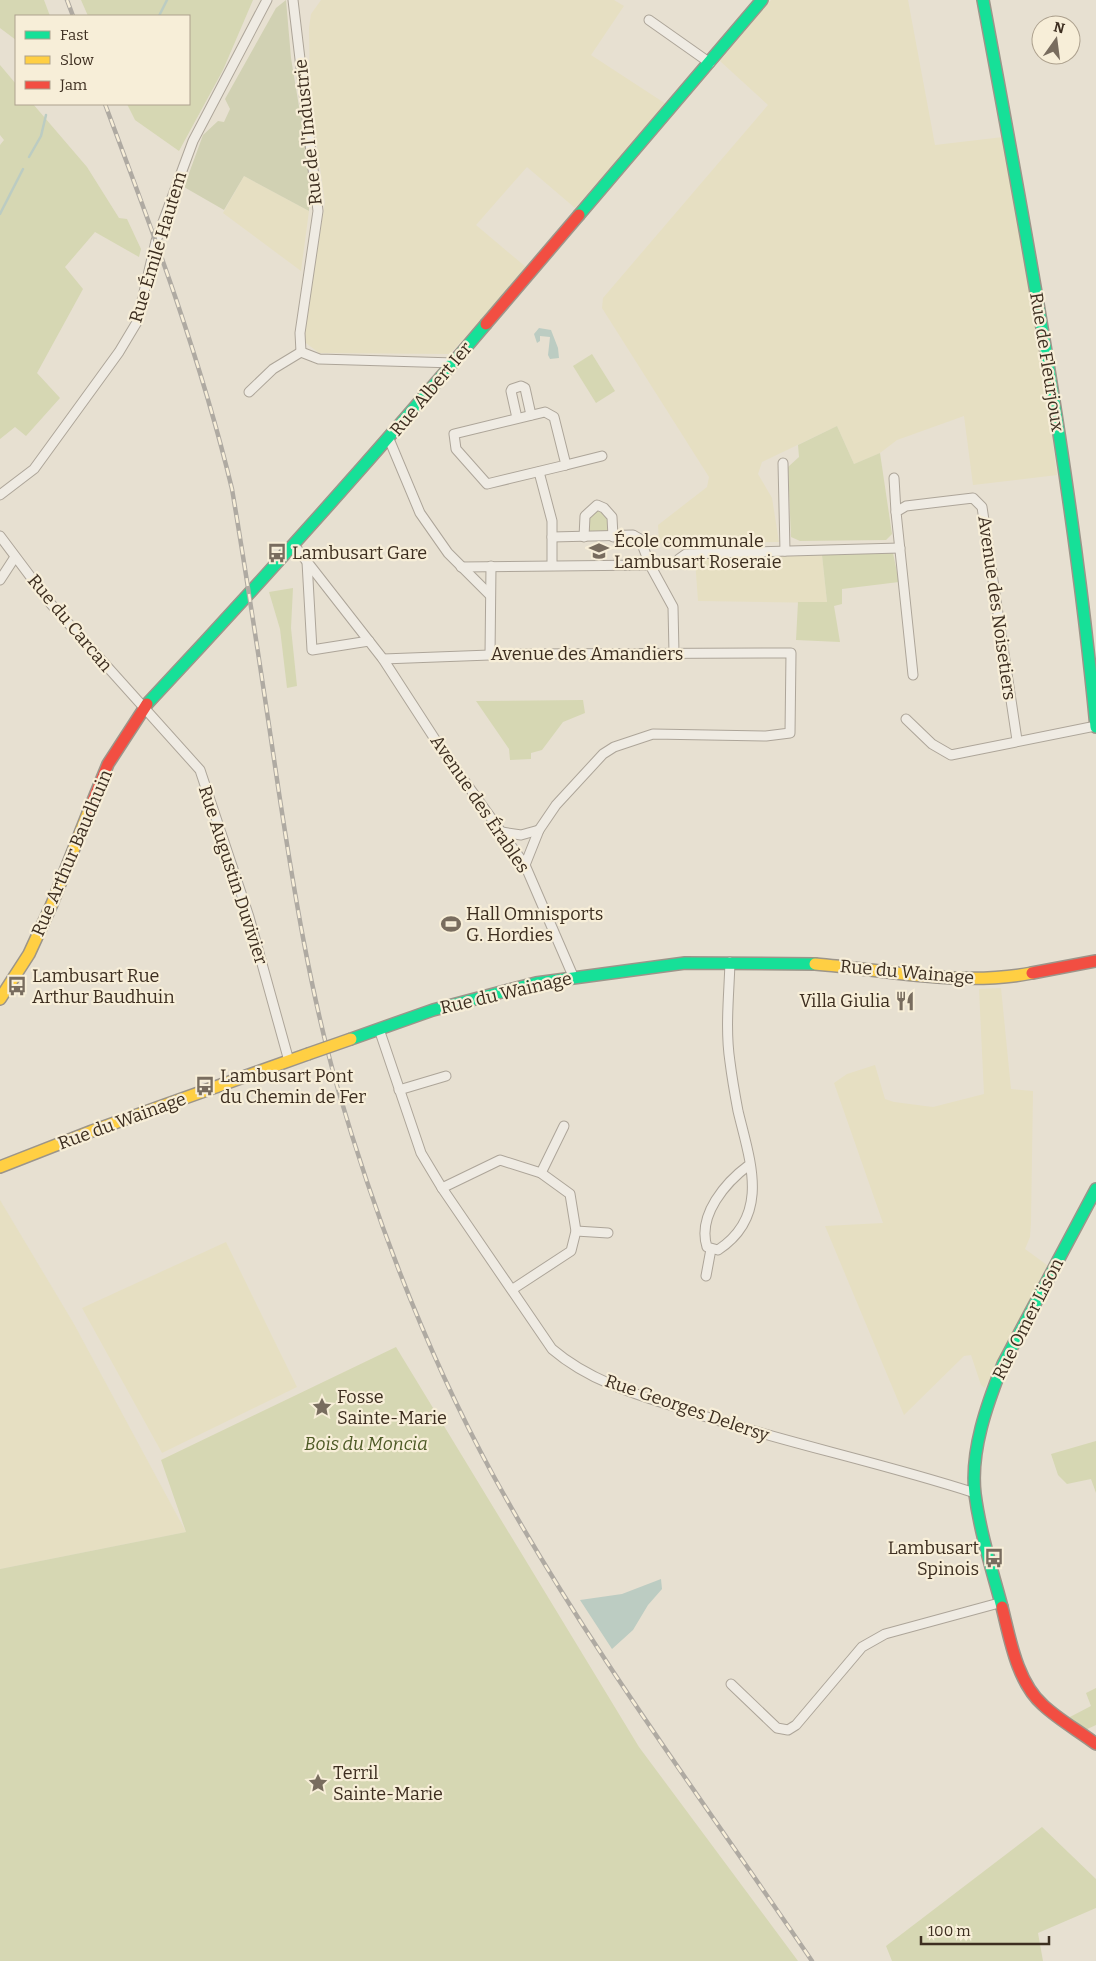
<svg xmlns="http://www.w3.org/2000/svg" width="1096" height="1961" viewBox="0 0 1096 1961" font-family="Bitter,serif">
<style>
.farmland{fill:#e6dfc2}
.green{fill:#d6d7b3}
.cemetery{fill:#d1d1b3}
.water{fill:#bcccc2}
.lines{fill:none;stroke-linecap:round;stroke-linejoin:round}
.stream{stroke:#bcccc2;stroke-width:2.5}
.street-casing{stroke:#ada599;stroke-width:11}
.fast-casing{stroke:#9c958a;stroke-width:14}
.slow-casing{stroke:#9c958a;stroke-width:14}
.jam-casing{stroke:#9c958a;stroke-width:14}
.street{stroke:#efebe3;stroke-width:9}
.fast{stroke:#16e098;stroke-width:11}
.slow{stroke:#ffcf43;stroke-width:11}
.jam{stroke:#f24e42;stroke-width:11}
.rail-casing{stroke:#afaaa2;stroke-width:4.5}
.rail{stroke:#f7eed8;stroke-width:2.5;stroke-dasharray:8;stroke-linecap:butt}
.slow-bridge-casing{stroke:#9c958a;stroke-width:14;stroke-linecap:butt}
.slow-bridge{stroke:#ffcf43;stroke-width:11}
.labels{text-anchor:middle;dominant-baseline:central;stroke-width:4.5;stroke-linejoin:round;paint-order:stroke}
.street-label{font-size:18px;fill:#3d2e20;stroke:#f7eed8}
.poi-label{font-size:18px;fill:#3d2e20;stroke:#f7eed8;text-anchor:start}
.park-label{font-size:18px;font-style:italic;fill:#4d5a26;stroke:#f7eed8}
</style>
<rect width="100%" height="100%" fill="#e7e0d1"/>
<g class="farmland">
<path d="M 321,0 L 614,0 L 624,6 L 591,55 L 666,104 L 575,208 L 527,167 L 476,225 L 527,268 L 450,354 L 319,353 L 306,343 L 304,333 L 325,202 L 310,98 L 309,28 L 311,14 Z"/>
<path d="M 771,0 L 908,0 L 935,145 L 1003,137 L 1042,361 L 1057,475 L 973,485 L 964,416 L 897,440 L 880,453 L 854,464 L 837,426 L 762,462 L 758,474 L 772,498 L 779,542 L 659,543 L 658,525 L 707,487 L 709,477 L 602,308 L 603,298 L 768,105 L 720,61 Z"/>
<path d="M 244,176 L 309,211 L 301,271 L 223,213 Z"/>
<path d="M 822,555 L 827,603 L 698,601 L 695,560 L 701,557 Z"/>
<path d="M 1001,988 L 1011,1089 L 1033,1091 L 1031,1223 L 1030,1237 L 1025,1249 L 1047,1265 L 985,1388 L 981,1385 L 971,1355 L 964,1356 L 904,1415 L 825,1226 L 883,1223 L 834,1083 L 847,1074 L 875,1065 L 885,1099 L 894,1102 L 933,1107 L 984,1094 L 979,989 Z"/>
<path d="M 0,1200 L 74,1324 L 186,1532 L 0,1569 Z"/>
<path d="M 226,1242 L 297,1387 L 162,1453 L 82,1308 Z"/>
</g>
<g class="green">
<path d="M 0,0 L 44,0 L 50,16 L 16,16 L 16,40 L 0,28 Z"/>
<path d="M 81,0 L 253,0 L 223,70 L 179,151 L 135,120 L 127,104 L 189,104 L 189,16 L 88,16 Z"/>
<path d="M 0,65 L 16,84 L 16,104 L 33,104 L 87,167 L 119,218 L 127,219 L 141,249 L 139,257 L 95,232 L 65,267 L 83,289 L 37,373 L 60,398 L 26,436 L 15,427 L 0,439 L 0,145 L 4,140 L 0,135 Z"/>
<path d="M 592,354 L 615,391 L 596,403 L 573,366 Z"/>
<path d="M 837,426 L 854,464 L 880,453 L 892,534 L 886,540 L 800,541 L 791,537 L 788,467 L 799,457 L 798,445 Z"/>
<path d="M 599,509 L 609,518 L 609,534 L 587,534 L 587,519 Z"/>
<path d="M 893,553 L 899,582 L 842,589 L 842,604 L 834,606 L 840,642 L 796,640 L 798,602 L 827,602 L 822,555 Z"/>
<path d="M 293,588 L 291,628 L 297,686 L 287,688 L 280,629 L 269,592 Z"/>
<path d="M 583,700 L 585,713 L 563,722 L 542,750 L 531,753 L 531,759 L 510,760 L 509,749 L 476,701 Z"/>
<path d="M 396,1347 L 639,1747 L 798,1961 L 0,1961 L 0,1569 L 186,1532 L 161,1460 Z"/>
<path d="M 1096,1441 L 1096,1493 L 1091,1479 L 1067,1484 L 1058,1475 L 1051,1454 Z"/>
<path d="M 1096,1688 L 1096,1725 L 1083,1731 L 1066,1719 L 1091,1706 L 1086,1693 Z"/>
<path d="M 1042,1827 L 1096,1879 L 1096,1908 L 1038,1933 L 1043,1961 L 892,1961 L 886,1946 Z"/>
</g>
<path class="cemetery" d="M 286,0 L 291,58 L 309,167 L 309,211 L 244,176 L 224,210 L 184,187 L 203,135 L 218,121 L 224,122 L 230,109 L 225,99 L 276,8 Z"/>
<g class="water">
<path d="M 539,328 L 551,330 L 558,348 L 559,358 L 550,359 L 548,355 L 550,337 L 540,336 L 540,341 L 537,343 L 534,334 Z"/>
<path d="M 661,1579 L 662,1589 L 648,1605 L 633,1630 L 612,1649 L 580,1600 L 622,1594 Z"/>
</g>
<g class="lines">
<g class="stream">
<path d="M 159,16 L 167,0"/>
<path d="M 29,157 L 41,136 L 46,115"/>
<path d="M 0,214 L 23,169"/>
</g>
<defs>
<g id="street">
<path d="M 293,0 L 318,211 L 300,333 L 301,352"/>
<path d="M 649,20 L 710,63"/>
<path d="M 249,392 L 273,369 L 301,352 L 319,359 L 455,363"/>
<path d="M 545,412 L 554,417 L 566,465 L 487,484 L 456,449 L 454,434 Z"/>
<path d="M 517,418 L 511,391 L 512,389 L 521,386 L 525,388 L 531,415"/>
<path d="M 389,439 L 420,513 L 448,553 L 489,594"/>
<path d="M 783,463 L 785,551"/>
<path d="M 566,465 L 602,456"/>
<path d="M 539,472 L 552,521 L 552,565"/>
<path d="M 894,478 L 896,512"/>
<path d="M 0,495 L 34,469 L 119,352 L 137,322 L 156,241 L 193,141 L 267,0"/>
<path d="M 0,536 L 51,604 L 200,770 L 249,917 L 289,1061"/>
<path d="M 552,537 L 633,535 L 640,539 L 650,565 L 673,607 L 674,653"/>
<path d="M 584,537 L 585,516 L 597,505 L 604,508 L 612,517 L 613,537"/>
<path d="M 294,545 L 383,659 L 440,747 L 525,865 L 573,976"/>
<path d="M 679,559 L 686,554 L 900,548"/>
<path d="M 307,562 L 312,650 L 369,641"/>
<path d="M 461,567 L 650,565"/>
<path d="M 0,580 L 15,557"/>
<path d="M 490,655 L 491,566"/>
<path d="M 383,659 L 516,654 L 791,653 L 790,733 L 766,736 L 653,734 L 614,747 L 603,754 L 556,805 L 539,830 L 525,865"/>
<path d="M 913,675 L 896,512 L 906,506 L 973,498 L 982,507 L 1017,740"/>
<path d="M 906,719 L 932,744 L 951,755 L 1096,726"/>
<path d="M 502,832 L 521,835 L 539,830"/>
<path d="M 730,962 C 729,995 725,1029 730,1062 C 732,1078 735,1095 738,1111 C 750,1161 771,1215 718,1250 L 707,1247 C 697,1215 726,1182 749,1165"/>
<path d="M 379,1029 L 421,1153 L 442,1188 L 552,1349 C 588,1380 634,1394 679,1408 C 776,1441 877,1461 975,1493"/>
<path d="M 399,1090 L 446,1076"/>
<path d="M 541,1173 L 564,1126"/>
<path d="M 442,1188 L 500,1160 L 541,1173 L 570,1194 L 576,1231 L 571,1251 L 513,1289"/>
<path d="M 576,1231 L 608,1233"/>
<path d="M 706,1276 L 711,1249"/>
<path d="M 731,1684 L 777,1728 L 788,1730 L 796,1725 L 862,1647 L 885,1634 L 999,1603"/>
</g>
<g id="fast">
<path d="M 983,0 C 1028,241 1073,483 1096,727"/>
<path d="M 579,215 L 762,0"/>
<path d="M 147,704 C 263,580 376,454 486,324"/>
<path d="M 351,1039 L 433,1010 L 536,983 L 685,963 L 815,964"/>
<path d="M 1002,1607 C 992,1570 980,1532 975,1494 C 970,1451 987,1404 1003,1364 L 1096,1189"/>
</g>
<g id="slow">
<path d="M 815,964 C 888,970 960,987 1032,973"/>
<path d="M 0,999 L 29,954 L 52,904 L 90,808"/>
<path d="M 0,1167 L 92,1131 L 308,1054"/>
</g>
<g id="jam">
<path d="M 486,324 L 579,215"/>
<path d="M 90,808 L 108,764 L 147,704"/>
<path d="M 1032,973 L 1096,961"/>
<path d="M 1002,1607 C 1010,1639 1017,1682 1043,1705 C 1059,1720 1079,1731 1096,1744"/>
</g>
</defs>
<use href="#street" class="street-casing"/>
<use href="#fast" class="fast-casing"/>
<use href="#slow" class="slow-casing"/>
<use href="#jam" class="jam-casing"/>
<use href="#street" class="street"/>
<use href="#fast" class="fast"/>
<use href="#slow" class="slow"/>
<use href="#jam" class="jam"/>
<defs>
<g id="rail">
<path d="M 67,0 L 73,16"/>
<path d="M 105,104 C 153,232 200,356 232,489 C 249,590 264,691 279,793 C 294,891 310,990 337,1086 C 376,1220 426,1352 493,1475 C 585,1643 704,1802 812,1961"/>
</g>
</defs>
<use href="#rail" class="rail-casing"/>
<use href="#rail" class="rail"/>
<defs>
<path id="slow-bridge" d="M 308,1054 L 351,1039"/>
</defs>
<use href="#slow-bridge" class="slow-bridge-casing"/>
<use href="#slow-bridge" class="slow-bridge"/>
</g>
<defs>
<symbol id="school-bare" viewBox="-9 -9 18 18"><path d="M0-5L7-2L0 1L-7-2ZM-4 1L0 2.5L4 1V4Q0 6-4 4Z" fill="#786c5e" stroke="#f7eed8" stroke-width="2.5" paint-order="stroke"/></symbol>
<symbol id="bus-bare" viewBox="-9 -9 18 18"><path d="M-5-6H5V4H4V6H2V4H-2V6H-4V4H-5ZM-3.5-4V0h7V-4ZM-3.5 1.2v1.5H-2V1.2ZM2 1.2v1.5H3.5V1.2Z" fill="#786c5e" stroke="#f7eed8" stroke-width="2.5" paint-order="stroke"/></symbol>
<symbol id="stadium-bare" viewBox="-9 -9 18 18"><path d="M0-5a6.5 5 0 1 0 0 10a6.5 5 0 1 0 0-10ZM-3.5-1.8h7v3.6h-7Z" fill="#786c5e" stroke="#f7eed8" stroke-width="2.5" paint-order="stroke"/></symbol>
<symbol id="restaurant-bare" viewBox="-9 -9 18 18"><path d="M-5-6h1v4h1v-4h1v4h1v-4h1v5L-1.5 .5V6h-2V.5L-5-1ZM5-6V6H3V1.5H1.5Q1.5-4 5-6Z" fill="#786c5e" stroke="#f7eed8" stroke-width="2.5" paint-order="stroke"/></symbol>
<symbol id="sight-bare" viewBox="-9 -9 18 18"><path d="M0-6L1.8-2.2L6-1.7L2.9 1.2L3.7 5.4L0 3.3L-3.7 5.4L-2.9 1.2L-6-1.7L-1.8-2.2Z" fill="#786c5e" stroke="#f7eed8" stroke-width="2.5" paint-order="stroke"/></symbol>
</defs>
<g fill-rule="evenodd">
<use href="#school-bare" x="585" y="537" width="28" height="28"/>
<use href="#bus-bare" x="263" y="539" width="28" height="28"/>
<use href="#stadium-bare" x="437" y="910" width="28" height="28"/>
<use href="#bus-bare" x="3" y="972" width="28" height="28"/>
<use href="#restaurant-bare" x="891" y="987" width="28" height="28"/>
<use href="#bus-bare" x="191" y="1072" width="28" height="28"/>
<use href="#sight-bare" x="308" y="1393" width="28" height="28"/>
<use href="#bus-bare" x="980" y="1544" width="28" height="28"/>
<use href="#sight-bare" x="304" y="1769" width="28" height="28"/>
</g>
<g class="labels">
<g class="street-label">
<text transform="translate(308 132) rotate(-96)">Rue de l'Industrie</text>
<text transform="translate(158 247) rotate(-73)">Rue Émile Hautem</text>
<text transform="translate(1047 362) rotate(81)">Rue de Fleurjoux</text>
<text transform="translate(431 389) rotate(-50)">Rue Albert Ier</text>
<text transform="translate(997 608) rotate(82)">Avenue des Noisetiers</text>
<text transform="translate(70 623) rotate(50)">Rue du Carcan</text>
<text x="587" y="654">Avenue des Amandiers</text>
<text transform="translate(480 804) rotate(56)">Avenue des Érables</text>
<text transform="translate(72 853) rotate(-67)">Rue Arthur Baudhuin</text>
<text transform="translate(233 875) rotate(72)">Rue Augustin Duvivier</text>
<text transform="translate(907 972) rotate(5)">Rue du Wainage</text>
<text transform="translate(506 993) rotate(-13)">Rue du Wainage</text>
<text transform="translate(122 1121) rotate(-20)">Rue du Wainage</text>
<text transform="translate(1028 1319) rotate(-63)">Rue Omer Lison</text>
<text transform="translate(687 1408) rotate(19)">Rue Georges Delersy</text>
</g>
<g class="poi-label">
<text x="614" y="541">École communale<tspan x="614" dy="21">Lambusart Roseraie</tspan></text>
<text x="292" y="553">Lambusart Gare</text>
<text x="466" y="914">Hall Omnisports<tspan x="466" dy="21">G. Hordies</tspan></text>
<text x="32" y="976">Lambusart Rue<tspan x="32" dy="21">Arthur Baudhuin</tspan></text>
<text x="890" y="1001" text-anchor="end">Villa Giulia</text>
<text x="220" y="1076">Lambusart Pont<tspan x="220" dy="21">du Chemin de Fer</tspan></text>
<text x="337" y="1397">Fosse<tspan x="337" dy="21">Sainte-Marie</tspan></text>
<text x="979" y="1548" text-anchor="end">Lambusart<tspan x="979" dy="21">Spinois</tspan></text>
<text x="333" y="1773">Terril<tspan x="333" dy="21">Sainte-Marie</tspan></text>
</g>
<g class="park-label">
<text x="366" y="1444">Bois du Moncia</text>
</g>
</g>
<rect x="15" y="15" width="175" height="90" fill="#f7eed8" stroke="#ada18e"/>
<rect x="25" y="31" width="25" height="8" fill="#16e098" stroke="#ada18e"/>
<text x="60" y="40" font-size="15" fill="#3d2e20">Fast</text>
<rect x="25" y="56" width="25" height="8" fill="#ffcf43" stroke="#ada18e"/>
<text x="60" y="65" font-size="15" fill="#3d2e20">Slow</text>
<rect x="25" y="81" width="25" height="8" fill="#f24e42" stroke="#ada18e"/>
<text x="60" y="90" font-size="15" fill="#3d2e20">Jam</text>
<g transform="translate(1056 40) rotate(14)"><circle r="24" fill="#f7eed8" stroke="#ada18e"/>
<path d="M0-4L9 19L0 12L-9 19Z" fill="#786c5e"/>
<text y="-8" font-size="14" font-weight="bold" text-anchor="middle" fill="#3d2e20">N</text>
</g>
<path d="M921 1936v8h128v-8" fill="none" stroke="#3d2e20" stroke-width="2.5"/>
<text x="928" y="1936" font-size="15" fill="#3d2e20" stroke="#f7eed8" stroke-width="4" paint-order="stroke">100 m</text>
</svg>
